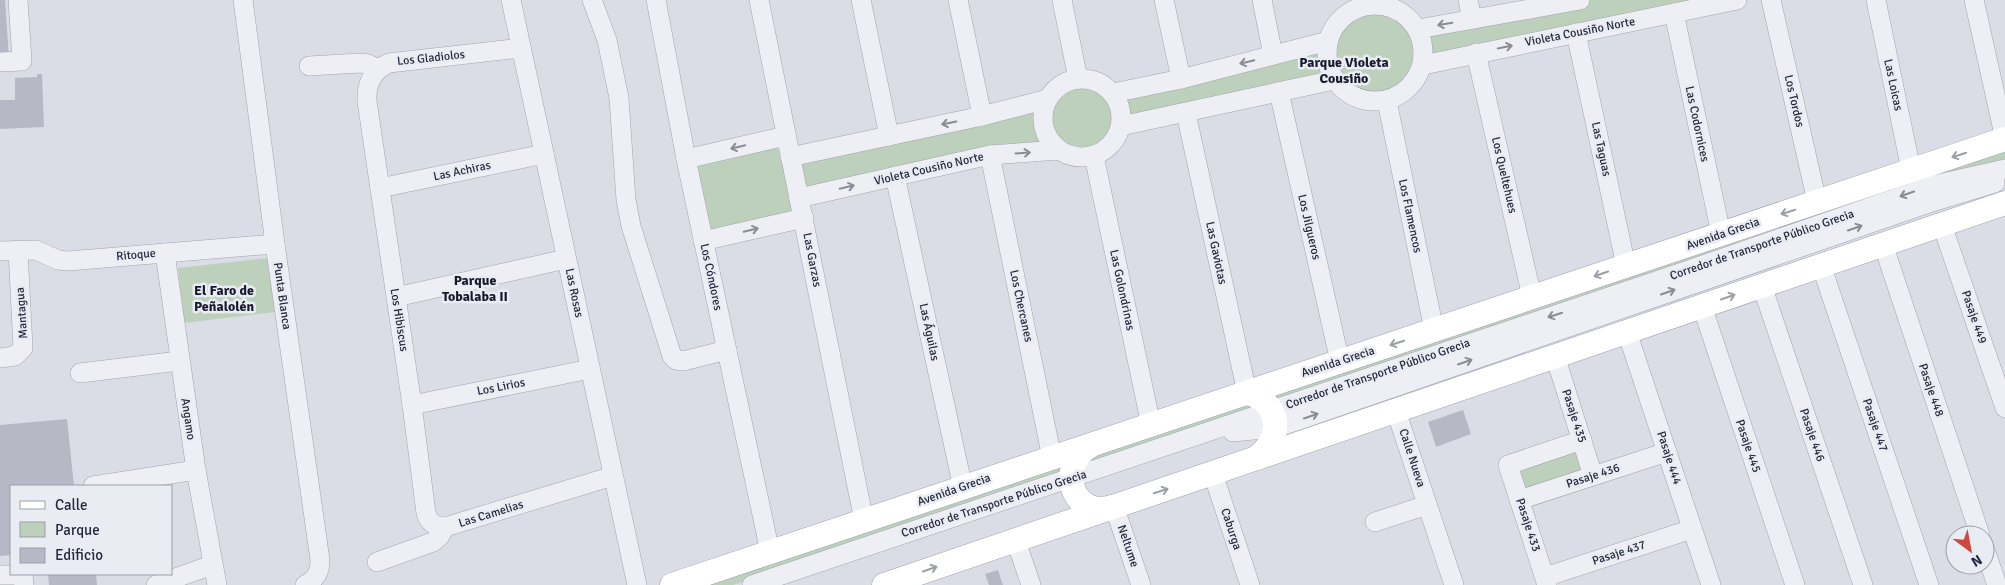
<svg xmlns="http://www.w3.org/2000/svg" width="2005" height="585" viewBox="0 0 2005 585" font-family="Signika,sans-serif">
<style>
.green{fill:#bdd0bc}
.building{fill:#b6b8c5}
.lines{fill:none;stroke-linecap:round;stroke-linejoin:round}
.minor-casing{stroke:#a1a3b0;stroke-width:20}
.major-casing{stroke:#9b9fb1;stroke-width:25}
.minor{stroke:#eeeff4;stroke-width:19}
.major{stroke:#fff;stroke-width:24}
.oneway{stroke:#8a8c98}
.oneway2{stroke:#9d9fa7}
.labels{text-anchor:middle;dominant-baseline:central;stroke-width:5;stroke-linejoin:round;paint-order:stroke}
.street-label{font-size:12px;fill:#25293c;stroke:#eaecf4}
.neighbourhood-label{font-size:14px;font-weight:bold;fill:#181a2c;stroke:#eaecf4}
</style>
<rect width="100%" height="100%" fill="#dbdde6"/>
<g class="green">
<path d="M 1588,0 L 1725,0 L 1418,63 L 1407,83 L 1388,95 L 1369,97 L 1352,90 L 1339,77 L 1117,125 C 1107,152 1087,160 1062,147 L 794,195 L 796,214 L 706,237 L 690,163 L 777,147 L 783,161 L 1052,102 C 1067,78 1090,78 1110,96 L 1333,43 C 1352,4 1384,0 1413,31 Z"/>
<path d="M 2005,145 L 2005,163 L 1911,182 L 1302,394 L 733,585 L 702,585 Z"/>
<path d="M 268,258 L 275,312 L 184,323 L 178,268 Z"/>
<path d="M 1579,444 L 1589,473 L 1522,495 L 1513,466 Z"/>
</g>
<g class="building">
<path d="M 0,0 L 5,0 L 9,59 L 0,60 Z"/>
<path d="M 37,74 L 42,74 L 44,127 L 0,129 L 0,100 L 15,100 L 15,78 L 37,77 Z"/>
<path d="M 1463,410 L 1471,434 L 1436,447 L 1428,422 Z"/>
<path d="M 67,419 L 74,486 L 11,486 L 11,555 L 0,556 L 0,425 Z"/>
<path d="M 998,570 L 1003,585 L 989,585 L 985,574 Z"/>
<path d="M 48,574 L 96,574 L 97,585 L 49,585 Z"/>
</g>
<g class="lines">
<defs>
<g id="minor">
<path d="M 243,0 L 275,244 L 320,560 C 320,572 316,579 305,585"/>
<path d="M 511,0 L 637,585"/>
<path d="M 592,0 L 607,40 L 619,98 L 626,200 L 631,226 L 672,356 L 676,360 L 683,361 L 727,350"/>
<path d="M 656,0 L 686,159 L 770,552"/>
<path d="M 759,0 L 864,521"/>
<path d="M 861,0 L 889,136"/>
<path d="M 958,0 L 982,116"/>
<path d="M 1062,0 L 1078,79"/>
<path d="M 1164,0 L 1181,79"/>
<path d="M 1262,0 L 1273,55"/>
<path d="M 1468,0 L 1472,19"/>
<path d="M 1771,0 L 1817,202"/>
<path d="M 1876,0 L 1911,170"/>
<path d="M 1974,0 L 2005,139"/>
<circle cx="1375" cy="53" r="48"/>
<path d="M 1674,13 L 1721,234"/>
<path d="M 1418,29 L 1580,0"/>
<path d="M 1576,33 L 1626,266"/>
<path d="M 521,48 L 389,63 C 373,70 366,84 367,101 L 412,405 L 426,513 C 429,523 435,527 445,527 L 613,476"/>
<path d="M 1476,53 L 1532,297"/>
<path d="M 0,62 L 22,61 L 18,0"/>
<path d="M 1423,65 L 1737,0"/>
<path d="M 309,66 L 360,63 L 368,64 L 378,69"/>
<circle cx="1082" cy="118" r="39"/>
<path d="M 1279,92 L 1340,362"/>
<path d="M 1113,93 L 1181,79 L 1328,41"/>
<path d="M 1387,101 L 1434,330"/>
<path d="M 1186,113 L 1247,393"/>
<path d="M 1121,126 L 1334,80"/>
<path d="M 990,155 L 1052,458"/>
<path d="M 1094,156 L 1151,425"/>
<path d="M 790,157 L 982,116 L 1048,99"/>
<path d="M 686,159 L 786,136"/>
<path d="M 895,176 L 963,488"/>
<path d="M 380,188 L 544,154"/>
<path d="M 799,198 L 990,155 L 1059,150"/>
<path d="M 1942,225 L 2005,408"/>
<path d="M 703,241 L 804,218"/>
<path d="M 1883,244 L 1980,535"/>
<path d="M 0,251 L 36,250 L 58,260 L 68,261 L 275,244"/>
<path d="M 165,253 L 196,470 L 217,585"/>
<path d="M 1821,265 L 1929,585"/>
<path d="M 1762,286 L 1863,585"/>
<path d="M 396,297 L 566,259"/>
<path d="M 1702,306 L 1795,585"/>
<path d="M 1627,332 L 1711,585"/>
<path d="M 1555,356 L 1593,476"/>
<path d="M 0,358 L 15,356 L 23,348 L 18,250"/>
<path d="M 80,373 L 179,361"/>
<path d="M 412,405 L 590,369"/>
<path d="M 1396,411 L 1454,585"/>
<path d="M 1233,432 L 1275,428 L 1299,420 L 1929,203 L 1995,183"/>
<path d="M 1213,474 L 1250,585"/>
<path d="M 93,486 L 196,470"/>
<path d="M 1519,500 L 1667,452"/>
<path d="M 1114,506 L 1141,585"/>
<path d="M 1375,522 L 1427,505"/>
<path d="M 1016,541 L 1031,585"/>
<path d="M 1985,550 L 1997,585"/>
<path d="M 377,562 L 433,542 L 440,536 L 445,527"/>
<path d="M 0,575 L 23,575 L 24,585"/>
<path d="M 1545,577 L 1692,529"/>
<path d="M 156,585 L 212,565"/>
<path d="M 752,585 L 1683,272 L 1934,185 L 2005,169"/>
<path d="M 1547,585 L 1508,465 L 1582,440"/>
</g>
<g id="major">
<path d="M 1247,393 C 1267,397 1282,418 1272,439 C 1269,447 1263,452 1257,458"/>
<path d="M 1090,446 C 1055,467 1073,519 1112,507"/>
<path d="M 672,585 L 2005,139"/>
<path d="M 884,585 L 2005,203"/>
</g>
</defs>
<use href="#minor" class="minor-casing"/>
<use href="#major" class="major-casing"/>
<use href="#minor" class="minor"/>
<use href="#major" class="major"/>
</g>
<defs><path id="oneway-shaft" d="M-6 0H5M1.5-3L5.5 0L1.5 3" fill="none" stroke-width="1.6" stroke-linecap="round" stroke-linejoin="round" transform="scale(1.25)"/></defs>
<g class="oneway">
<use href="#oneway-shaft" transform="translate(1445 24) rotate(170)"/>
<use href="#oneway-shaft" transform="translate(1505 47) rotate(-11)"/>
<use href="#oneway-shaft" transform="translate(1247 62) rotate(166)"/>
<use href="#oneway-shaft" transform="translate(949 123) rotate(168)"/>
<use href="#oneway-shaft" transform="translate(738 147) rotate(167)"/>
<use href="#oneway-shaft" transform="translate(1023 153) rotate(-4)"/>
<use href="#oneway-shaft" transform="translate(847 187) rotate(-13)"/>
<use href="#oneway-shaft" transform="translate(1907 194) rotate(161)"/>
<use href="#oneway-shaft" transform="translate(1855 228) rotate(-19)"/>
<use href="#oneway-shaft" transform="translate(751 230) rotate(-13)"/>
<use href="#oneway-shaft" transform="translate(1668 292) rotate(-19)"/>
<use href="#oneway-shaft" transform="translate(1555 315) rotate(162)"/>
<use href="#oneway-shaft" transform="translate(1465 362) rotate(-19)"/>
<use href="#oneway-shaft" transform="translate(1311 416) rotate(-19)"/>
</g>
<g class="oneway2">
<use href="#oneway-shaft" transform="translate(1959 155) rotate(162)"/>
<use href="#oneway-shaft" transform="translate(1788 212) rotate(162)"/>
<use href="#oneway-shaft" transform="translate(1601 274) rotate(161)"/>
<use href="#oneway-shaft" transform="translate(1728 297) rotate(-19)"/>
<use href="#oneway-shaft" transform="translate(1397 343) rotate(162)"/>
<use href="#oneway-shaft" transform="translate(1161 491) rotate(-18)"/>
<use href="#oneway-shaft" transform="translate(930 569) rotate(-19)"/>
</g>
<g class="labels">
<g class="street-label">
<text transform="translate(1580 32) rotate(-11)">Violeta Cousiño Norte</text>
<text transform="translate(431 58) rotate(-6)">Los Gladiolos</text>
<text transform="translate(1893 85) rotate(78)">Las Loicas</text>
<text transform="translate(1794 101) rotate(77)">Los Tordos</text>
<text transform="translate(1697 124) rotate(78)">Las Codornices</text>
<text transform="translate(1601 149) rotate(78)">Las Taguas</text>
<text transform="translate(929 169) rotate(-13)">Violeta Cousiño Norte</text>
<text transform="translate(462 171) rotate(-12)">Las Achiras</text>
<text transform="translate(1504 175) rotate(77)">Los Queltehues</text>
<text transform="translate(1410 216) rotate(78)">Los Flamencos</text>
<text transform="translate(1309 227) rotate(77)">Los Jilgueros</text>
<text transform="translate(1723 234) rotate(-19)">Avenida Grecia</text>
<text transform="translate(1762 245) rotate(-19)">Corredor de Transporte Público Grecia</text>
<text transform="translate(1216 253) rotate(78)">Las Gaviotas</text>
<text transform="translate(136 255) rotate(-5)">Ritoque</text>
<text transform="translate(812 260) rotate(79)">Las Garzas</text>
<text transform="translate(711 277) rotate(78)">Los Cóndores</text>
<text transform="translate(1122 290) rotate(78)">Las Golondrinas</text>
<text transform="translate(574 293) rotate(78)">Las Rosas</text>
<text transform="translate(282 296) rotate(82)">Punta Blanca</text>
<text transform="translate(1021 306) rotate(78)">Los Chercanes</text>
<text transform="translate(22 313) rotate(-94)">Mantagua</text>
<text transform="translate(1974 317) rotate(71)">Pasaje 449</text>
<text transform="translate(399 320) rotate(81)">Los Hibiscus</text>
<text transform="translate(929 332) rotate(78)">Las Águilas</text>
<text transform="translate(1338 362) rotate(-18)">Avenida Grecia</text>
<text transform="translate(1378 374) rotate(-19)">Corredor de Transporte Público Grecia</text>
<text transform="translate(501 387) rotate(-11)">Los Lirios</text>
<text transform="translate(1931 390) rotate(71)">Pasaje 448</text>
<text transform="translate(1574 416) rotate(72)">Pasaje 435</text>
<text transform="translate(188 419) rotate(81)">Angamo</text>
<text transform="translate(1875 425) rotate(71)">Pasaje 447</text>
<text transform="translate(1812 435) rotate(71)">Pasaje 446</text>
<text transform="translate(1748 446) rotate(71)">Pasaje 445</text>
<text transform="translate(1412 458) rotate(72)">Calle Nueva</text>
<text transform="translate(1669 458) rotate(72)">Pasaje 444</text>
<text transform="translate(1593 476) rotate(-18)">Pasaje 436</text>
<text transform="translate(954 490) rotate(-19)">Avenida Grecia</text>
<text transform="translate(994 504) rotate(-18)">Corredor de Transporte Público Grecia</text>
<text transform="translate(491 514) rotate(-17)">Las Camelias</text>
<text transform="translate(1528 525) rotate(72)">Pasaje 433</text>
<text transform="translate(1231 529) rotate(72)">Caburga</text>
<text transform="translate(1128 546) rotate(71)">Neltume</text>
<text transform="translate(1619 553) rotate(-18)">Pasaje 437</text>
</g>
<g class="neighbourhood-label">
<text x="1344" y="62">Parque Violeta<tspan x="1344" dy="16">Cousiño</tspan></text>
<text x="475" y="280">Parque<tspan x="475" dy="16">Tobalaba II</tspan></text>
<text x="224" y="290">El Faro de<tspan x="224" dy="16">Peñalolén</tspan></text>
</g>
</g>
<rect x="10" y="485" width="162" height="90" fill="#eaecf4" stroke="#9b9eaa"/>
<rect x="20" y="501" width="25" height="8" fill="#ffffff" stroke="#9b9eaa"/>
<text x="55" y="510" font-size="15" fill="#25293c">Calle</text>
<rect x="20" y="522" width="25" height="15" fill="#bdd0bc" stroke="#9b9eaa"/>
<text x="55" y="535" font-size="15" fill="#25293c">Parque</text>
<rect x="20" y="548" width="25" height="15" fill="#b6b8c5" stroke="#9b9eaa"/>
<text x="55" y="560" font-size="15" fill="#25293c">Edificio</text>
<g transform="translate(1970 550) rotate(148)"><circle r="24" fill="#eaecf4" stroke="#9b9eaa"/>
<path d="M0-4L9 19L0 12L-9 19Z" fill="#cd483e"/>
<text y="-8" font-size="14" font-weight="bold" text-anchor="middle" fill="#25293c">N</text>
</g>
</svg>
